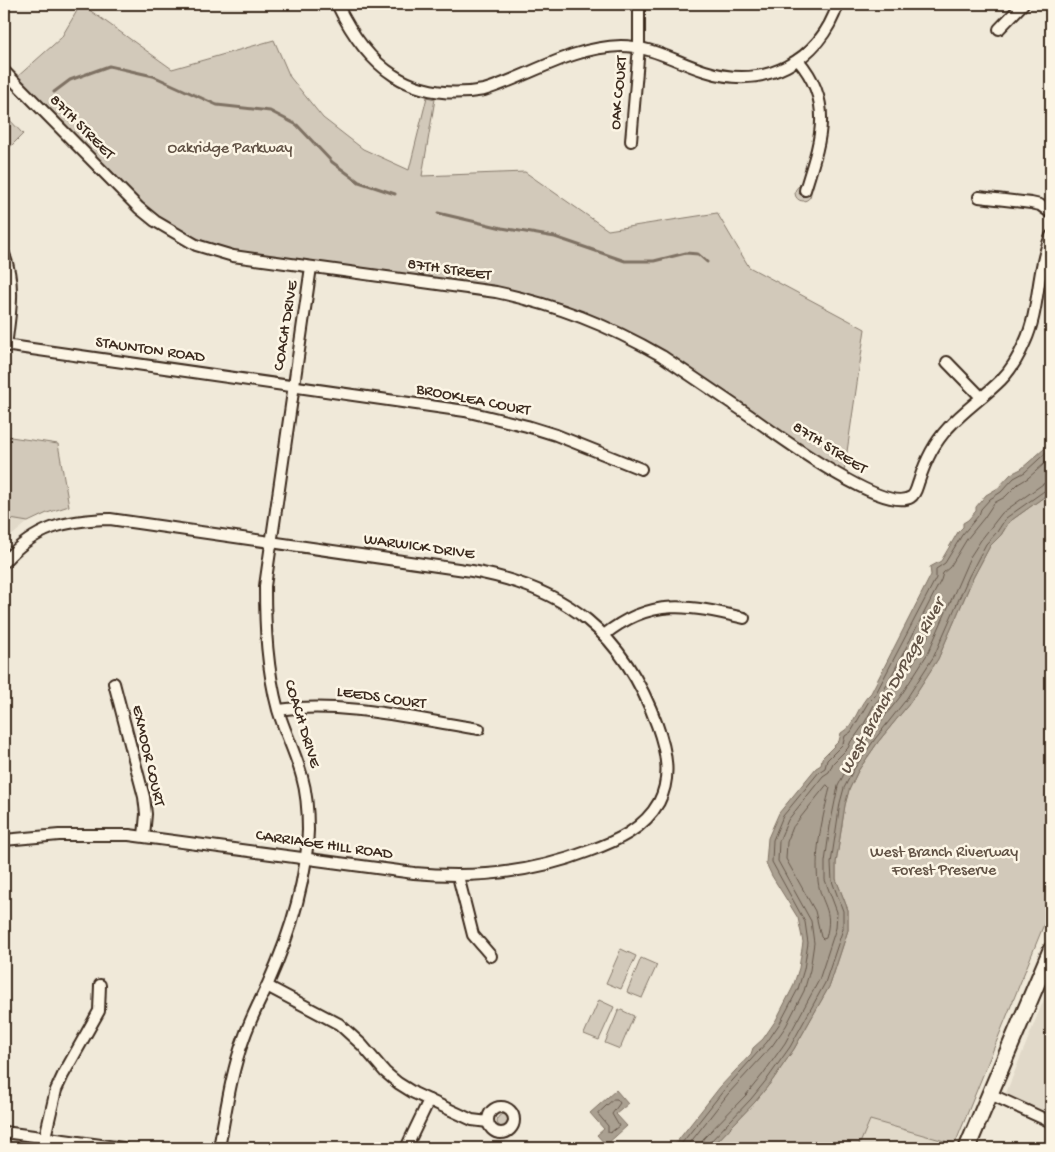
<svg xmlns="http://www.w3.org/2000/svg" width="1055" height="1152" viewBox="0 0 1055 1152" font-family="'Gochi Hand',sans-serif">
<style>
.built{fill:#e1d9c9}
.green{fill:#d2c9ba;stroke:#867a6c}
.water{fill:#aaa091;stroke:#7e7163}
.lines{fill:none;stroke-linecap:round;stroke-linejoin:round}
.shore{stroke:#67594c;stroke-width:1}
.stream{stroke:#7e7163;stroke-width:3}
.street-casing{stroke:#3b2a1e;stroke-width:14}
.secondary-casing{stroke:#3b2a1e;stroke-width:19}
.street{stroke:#fcf5e5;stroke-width:10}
.secondary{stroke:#fcf5e5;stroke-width:15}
.labels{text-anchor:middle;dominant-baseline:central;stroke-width:5;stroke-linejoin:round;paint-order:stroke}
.street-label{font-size:16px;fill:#3b2a1e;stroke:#fcf5e5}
.park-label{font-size:16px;fill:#615245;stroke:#fcf5e5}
.water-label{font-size:18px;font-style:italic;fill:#625346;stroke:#fcf5e5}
</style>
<rect width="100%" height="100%" fill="#f0e9d9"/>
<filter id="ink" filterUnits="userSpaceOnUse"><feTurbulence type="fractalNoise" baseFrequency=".02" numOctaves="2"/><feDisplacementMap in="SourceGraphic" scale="10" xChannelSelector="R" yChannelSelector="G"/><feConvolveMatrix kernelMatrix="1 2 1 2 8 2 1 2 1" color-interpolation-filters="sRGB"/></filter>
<g filter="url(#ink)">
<g class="built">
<path d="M 4,518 L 28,522 L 4,542 Z"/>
<path d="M 1051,982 L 1051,1118 L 1004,1098 Z"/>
<path d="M 870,1120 L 955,1144 L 953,1148 L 858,1148 Z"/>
</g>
<g class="green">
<path d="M 81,4 L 172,69 L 274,40 L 290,77 L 323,118 L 363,149 L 409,170 L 427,97 L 435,99 L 422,176 L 525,172 L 608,230 L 717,213 L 749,267 L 865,329 L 844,472 C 776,434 716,380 648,342 C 608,319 565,304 521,293 L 240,252 L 204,241 L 188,234 L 157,215 L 131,193 L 16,78 L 61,38 Z"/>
<path d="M 6,116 L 23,134 L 4,153 L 4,118 Z"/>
<circle cx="803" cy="193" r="8"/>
<path d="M 4,436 L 58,444 L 69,506 L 47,513 L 28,522 L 4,518 Z"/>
<path d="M 1051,492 L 1051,907 L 955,1144 L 870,1120 L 858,1148 L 711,1148 L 755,1102 L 772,1081 L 794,1049 L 830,985 L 848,930 L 848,910 L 836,879 L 836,863 L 845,805 L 849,790 L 858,771 L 878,742 L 909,704 L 938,659 L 973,578 L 990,546 L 1001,535 L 1009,522 Z"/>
<path d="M 621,949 L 636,956 L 621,989 L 606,983 Z"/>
<path d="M 641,958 L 657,965 L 642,998 L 627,992 Z"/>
<path d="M 599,1000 L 614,1007 L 599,1040 L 584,1034 Z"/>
<path d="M 619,1009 L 634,1016 L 620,1049 L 605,1043 Z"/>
<circle cx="504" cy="1121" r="7"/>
</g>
<g class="water">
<path d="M 1051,440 L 1051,492 L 1009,522 L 1001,535 L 990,546 L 973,578 L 938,659 L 909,704 L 878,742 L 858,771 L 849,790 L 845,805 L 836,863 L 836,879 L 848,910 L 848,930 L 830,985 L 794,1049 L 772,1081 L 755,1102 L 711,1148 L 672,1148 L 720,1087 L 751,1054 L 753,1048 L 763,1039 L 776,1020 L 793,987 L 799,968 L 803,942 L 798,918 L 772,876 L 766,863 L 768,838 L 779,813 L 816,768 L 821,765 L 822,758 L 839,741 L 841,733 C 856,725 858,704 871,693 L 931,575 L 930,567 L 941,561 L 958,532 L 963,527 L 963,523 L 968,520 L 976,511 L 976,507 L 986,495 L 998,488 L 1011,474 L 1021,469 L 1044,449 Z"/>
<path d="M 616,1090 L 628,1104 L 616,1114 L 627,1126 L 606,1145 L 597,1135 L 604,1129 L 590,1113 Z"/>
</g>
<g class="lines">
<g class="shore">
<path d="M 935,609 L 938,612 C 931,631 922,649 911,666 L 908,667 L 907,664 Z"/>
<path d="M 827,785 L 830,788 C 823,815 814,853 818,881 C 821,906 834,908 826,938 L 823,939 L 821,937 L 815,911 L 786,859 L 787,842 L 793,827 Z"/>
<path d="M 614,1099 L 617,1099 L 620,1103 L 612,1114 L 619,1126 L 610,1133 L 608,1132 L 608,1126 L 598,1114 Z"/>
<path d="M 678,1148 L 724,1090 L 767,1042 L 780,1023 L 798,989 L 804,969 L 808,943 L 805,922 L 772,862 L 773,840 L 783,816 L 819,772 L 825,768 L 827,760 L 843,744 L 845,736 L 851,732 L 869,701 L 875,695 L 936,578 L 936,569 L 945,563 L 962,535 L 979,515 L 981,509 L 990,499 L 1001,492 L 1014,478 L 1025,472 L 1051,448"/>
<path d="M 686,1148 L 728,1094 L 772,1046 L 786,1026 L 804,991 L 810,970 L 814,943 L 811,921 L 778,861 L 779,841 L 788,820 L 823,776 L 829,772 L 833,763 L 848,748 L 851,741 L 855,737 L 864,724 L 874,705 L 880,698 L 941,580 L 943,573 L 950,567 L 967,539 L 984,518 L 994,503 L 1005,497 L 1018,484 L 1028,478 L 1051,458"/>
<path d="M 701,1148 L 703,1139 L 746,1095 L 763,1074 L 785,1043 L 819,980 L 836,928 L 837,912 L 825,880 L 825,862 L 830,826 L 838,786 L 848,766 L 870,735 L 900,697 L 928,653 L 970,557 L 981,540 L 1002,513 L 1043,484 L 1051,482"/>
<path d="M 707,1148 L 709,1143 L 751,1099 L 768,1078 L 790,1047 L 825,983 L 843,929 L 843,911 L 832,881 L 831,863 L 840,803 L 844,788 L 854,769 L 875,739 L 905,701 L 934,656 L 969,576 L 986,544 L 997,532 L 1006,518 L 1047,489 L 1051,488"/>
</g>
<g class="stream">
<path d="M 54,92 L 70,80 L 109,66 L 153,76 L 217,105 L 270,111 L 297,125 L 332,162 L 359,182 L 395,194"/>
<path d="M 438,213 L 502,228 L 555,237 L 625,261 L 654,261 L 686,253 L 698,254 L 707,262"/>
</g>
<defs>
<g id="street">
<path d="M 337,4 C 367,67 410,103 484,90 C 530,76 571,47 621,46 C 652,46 676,62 705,71 C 764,90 819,62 838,4"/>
<path d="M 999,29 L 1023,4"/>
<path d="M 798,60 C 835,103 820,142 805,190"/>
<path d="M 4,71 L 139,208 L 155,221 L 196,245 L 233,256 L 496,292 C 557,305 608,325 662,356 C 690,375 718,394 746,413 C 772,431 883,515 911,497 C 916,494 917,486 919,481 C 925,462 934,443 948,428 C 964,410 984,397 1001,380 C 1012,369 1019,356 1025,342 C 1040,310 1036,271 1051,236"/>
<path d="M 631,141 L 639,47 L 639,4"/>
<path d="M 979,197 L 1031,203 L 1040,205 L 1051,213"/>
<path d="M 4,254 C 16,285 10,314 6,346"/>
<path d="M 4,345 L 465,411 L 527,426 L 556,435 L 641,469"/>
<path d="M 947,362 L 981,397"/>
<path d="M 4,562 C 35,527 66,520 110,519 L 472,571 C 567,588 624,634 657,725 C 666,750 672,777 659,802 C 644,829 617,841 589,851 C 532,873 475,879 414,873 L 129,835 L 59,835 L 4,840"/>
<path d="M 604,635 C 651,597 689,605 744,618"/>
<path d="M 114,683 L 144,797 L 146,814 L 144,836"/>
<path d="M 279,710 C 343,701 414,719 479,729"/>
<path d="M 458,876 L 473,935 L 491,956"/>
<path d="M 267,986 L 339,1024 L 362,1045 L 385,1072 L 398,1083 L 414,1093 L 472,1120 L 488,1122"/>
<path d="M 990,1094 L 1051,1122"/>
<circle cx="501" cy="1120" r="13"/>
<path d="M 4,1132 L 123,1148"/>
<path d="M 45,1137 L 56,1090 L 63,1075 L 99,1011 L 100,985"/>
<path d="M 219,1148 C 226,1111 231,1073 244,1038 C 250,1020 259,1003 267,986 C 288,939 307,881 308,830 C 308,812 307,794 302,777 C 296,754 285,733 278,710 C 267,669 265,628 265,586 L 311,267"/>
<path d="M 406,1148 L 429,1100"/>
</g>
<path id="secondary" d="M 967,1148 L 1051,950"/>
</defs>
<use href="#street" class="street-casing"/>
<use href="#secondary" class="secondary-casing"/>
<use href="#street" class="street"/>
<use href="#secondary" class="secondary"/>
</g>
</g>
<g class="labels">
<g class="street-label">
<text transform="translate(620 93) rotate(-85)">OAK COURT</text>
<text transform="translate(81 128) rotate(45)">87TH STREET</text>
<text transform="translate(449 271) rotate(8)">87TH STREET</text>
<text transform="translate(287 326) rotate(-81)">COACH DRIVE</text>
<text transform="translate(150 351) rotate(8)">STAUNTON ROAD</text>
<text transform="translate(473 401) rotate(11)">BROOKLEA COURT</text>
<text transform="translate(829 449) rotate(32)">87TH STREET</text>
<text transform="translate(419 548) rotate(8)">WARWICK DRIVE</text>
<text transform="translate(381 699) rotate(8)">LEEDS COURT</text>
<text transform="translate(301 724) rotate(73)">COACH DRIVE</text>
<text transform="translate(147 756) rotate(77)">EXMOOR COURT</text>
<text transform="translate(324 846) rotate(8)">CARRIAGE HILL ROAD</text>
</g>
<g class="park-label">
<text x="230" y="149">Oakridge Parkway</text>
<text x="944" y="853">West Branch Riverway<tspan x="944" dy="18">Forest Preserve</tspan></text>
</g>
<g class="water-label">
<text transform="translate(893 687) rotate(-61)">West Branch DuPage River</text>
</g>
</g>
<rect width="1055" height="1152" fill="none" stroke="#fcf5e5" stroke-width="20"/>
<rect x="10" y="10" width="1035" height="1132" fill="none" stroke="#3b2a1e" stroke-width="2" filter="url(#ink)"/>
</svg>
